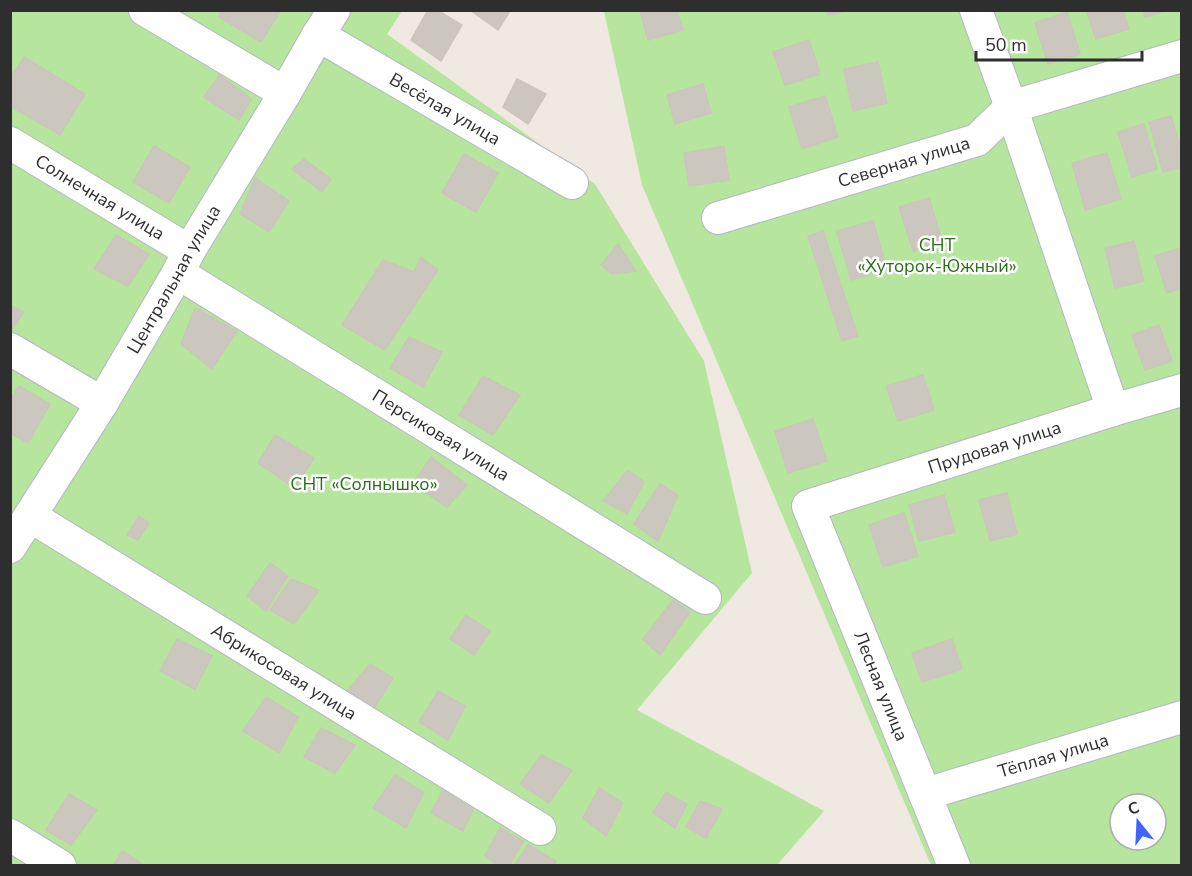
<svg xmlns="http://www.w3.org/2000/svg" width="1192" height="876" viewBox="0 0 1192 876" font-family="'Nunito Sans',sans-serif">
<style>
.green{fill:#b6e59e;fill-rule:evenodd}
.building{fill:#cbc7bf;stroke:#cbc5ba;stroke-width:1.5}
.lines{fill:none;stroke-linecap:round;stroke-linejoin:round}
.minor-casing{stroke:#b4b7c1;stroke-width:34}
.minor{stroke:#fff;stroke-width:32}
.labels{text-anchor:middle;dominant-baseline:central;stroke-width:5;stroke-linejoin:round;paint-order:stroke}
.street-label{font-size:18px;fill:#2e2e2e;stroke:#fff}
.park-label{font-size:18px;fill:#2c6e1b;stroke:#fff}
</style>
<rect width="100%" height="100%" fill="#efe9e1"/>
<g class="green">
<path d="M 10,11 L 402,11 L 387,34 L 595,184 L 704,361 L 752,573 L 637,710 L 824,811 L 777,865 L 11,865 Z"/>
<path d="M 604,11 L 1181,11 L 1181,865 L 931,865 L 642,185 ZM 1120,804 L 1156,804 L 1156,840 L 1120,840 Z"/>
</g>
<g class="building">
<path d="M 222,10 L 281,10 L 261,42 L 219,17 Z"/>
<path d="M 428,10 L 437,10 L 462,25 L 441,61 L 411,40 Z"/>
<path d="M 470,10 L 510,10 L 510,11 L 498,30 Z"/>
<path d="M 640,10 L 677,10 L 683,30 L 648,40 Z"/>
<path d="M 827,10 L 851,10 L 828,15 Z"/>
<path d="M 1095,10 L 1123,10 L 1129,29 L 1096,39 L 1087,13 Z"/>
<path d="M 1143,10 L 1168,10 L 1145,17 Z"/>
<path d="M 1067,12 L 1080,54 L 1048,64 L 1035,23 Z"/>
<path d="M 809,40 L 820,74 L 785,85 L 773,52 Z"/>
<path d="M 24,57 L 85,94 L 60,135 L 10,106 L 10,79 Z"/>
<path d="M 878,62 L 887,103 L 853,111 L 844,69 Z"/>
<path d="M 220,75 L 251,99 L 239,120 L 204,97 Z"/>
<path d="M 517,79 L 546,94 L 528,124 L 503,107 Z"/>
<path d="M 703,84 L 711,113 L 675,124 L 667,95 Z"/>
<path d="M 825,96 L 838,137 L 802,149 L 789,107 Z"/>
<path d="M 1171,116 L 1182,153 L 1182,167 L 1163,172 L 1149,122 Z"/>
<path d="M 1144,124 L 1157,169 L 1132,177 L 1118,132 Z"/>
<path d="M 154,146 L 190,167 L 169,203 L 133,182 Z"/>
<path d="M 724,146 L 729,180 L 689,186 L 684,153 Z"/>
<path d="M 1107,153 L 1121,199 L 1085,210 L 1072,163 Z"/>
<path d="M 464,154 L 498,173 L 476,212 L 442,193 Z"/>
<path d="M 304,159 L 331,179 L 322,192 L 292,169 Z"/>
<path d="M 255,178 L 289,201 L 269,232 L 240,214 Z"/>
<path d="M 929,198 L 942,241 L 913,251 L 899,207 Z"/>
<path d="M 873,221 L 887,269 L 851,280 L 837,231 Z"/>
<path d="M 823,231 L 858,336 L 842,341 L 808,236 Z"/>
<path d="M 116,235 L 149,254 L 128,286 L 94,269 Z"/>
<path d="M 1134,241 L 1144,281 L 1115,288 L 1105,248 Z"/>
<path d="M 618,244 L 636,271 L 612,274 L 601,265 Z"/>
<path d="M 1180,248 L 1182,253 L 1182,288 L 1167,293 L 1155,256 Z"/>
<path d="M 421,257 L 438,270 L 385,350 L 342,325 L 383,260 L 414,272 Z"/>
<path d="M 10,305 L 24,312 L 10,333 Z"/>
<path d="M 195,308 L 237,331 L 212,369 L 181,344 Z"/>
<path d="M 1159,325 L 1172,361 L 1145,370 L 1132,335 Z"/>
<path d="M 409,337 L 442,352 L 423,387 L 390,368 Z"/>
<path d="M 923,375 L 934,410 L 898,421 L 886,386 Z"/>
<path d="M 483,376 L 520,395 L 493,435 L 459,415 Z"/>
<path d="M 19,386 L 50,404 L 28,443 L 10,433 L 10,401 Z"/>
<path d="M 813,419 L 827,461 L 788,473 L 775,431 Z"/>
<path d="M 275,435 L 314,458 L 295,488 L 258,463 Z"/>
<path d="M 431,457 L 467,485 L 447,507 L 413,484 Z"/>
<path d="M 628,470 L 644,482 L 627,514 L 603,501 Z"/>
<path d="M 660,484 L 678,495 L 658,541 L 634,524 Z"/>
<path d="M 1007,493 L 1017,534 L 990,541 L 979,500 Z"/>
<path d="M 944,495 L 955,532 L 919,541 L 909,505 Z"/>
<path d="M 904,513 L 918,556 L 883,567 L 869,525 Z"/>
<path d="M 139,516 L 149,523 L 138,540 L 127,535 Z"/>
<path d="M 270,563 L 288,576 L 266,611 L 247,596 Z"/>
<path d="M 291,579 L 319,590 L 294,624 L 270,610 Z"/>
<path d="M 673,600 L 690,612 L 660,655 L 643,639 Z"/>
<path d="M 466,615 L 490,631 L 474,655 L 450,639 Z"/>
<path d="M 177,639 L 212,656 L 195,689 L 160,671 Z"/>
<path d="M 952,639 L 962,669 L 922,682 L 912,653 Z"/>
<path d="M 370,664 L 393,678 L 371,713 L 344,695 Z"/>
<path d="M 438,691 L 465,706 L 448,740 L 419,722 Z"/>
<path d="M 266,697 L 298,717 L 279,753 L 243,731 Z"/>
<path d="M 321,728 L 355,745 L 335,773 L 304,757 Z"/>
<path d="M 541,755 L 572,770 L 549,803 L 520,784 Z"/>
<path d="M 395,775 L 424,792 L 406,828 L 373,808 Z"/>
<path d="M 599,788 L 623,803 L 606,836 L 583,818 Z"/>
<path d="M 443,790 L 473,810 L 463,831 L 431,813 Z"/>
<path d="M 666,792 L 687,804 L 675,828 L 653,813 Z"/>
<path d="M 69,794 L 97,810 L 71,845 L 46,830 Z"/>
<path d="M 700,801 L 722,809 L 706,838 L 686,827 Z"/>
<path d="M 500,828 L 523,841 L 509,866 L 498,866 L 485,855 Z"/>
<path d="M 528,845 L 556,861 L 554,866 L 514,866 Z"/>
<path d="M 122,851 L 145,866 L 113,866 Z"/>
</g>
<g class="lines">
<defs>
<g id="minor">
<path d="M 145,10 L 285,93"/>
<path d="M 976,10 L 1011,107 L 1113,410"/>
<path id="s1" d="M 318,35 L 572,183"/>
<path id="s2" d="M 10,143 L 189,251"/>
<path id="s3" d="M 718,218 L 977,140 L 1011,107 L 1182,56"/>
<path id="s4" d="M 178,273 L 705,598"/>
<path d="M 10,349 L 102,403"/>
<path id="s5" d="M 30,516 L 540,829"/>
<path id="s6" d="M 10,547 L 102,403 L 178,273 L 189,251 L 285,93 L 318,35 L 334,10"/>
<path id="s7" d="M 925,794 L 1182,717"/>
<path d="M 10,835 L 60,866"/>
<path id="s8" d="M 954,866 L 808,506 L 1113,410 L 1182,390"/>
</g>
</defs>
<use href="#minor" class="minor-casing"/>
<use href="#minor" class="minor"/>
</g>
<g class="labels">
<g class="street-label">
<text stroke="none"><textPath href="#s1" startOffset="147">Весёлая улица</textPath></text>
<text stroke="none"><textPath href="#s3" startOffset="194">Северная улица</textPath></text>
<text stroke="none"><textPath href="#s2" startOffset="105">Солнечная улица</textPath></text>
<text stroke="none"><textPath href="#s6" startOffset="314">Центральная улица</textPath></text>
<text stroke="none"><textPath href="#s4" startOffset="309">Персиковая улица</textPath></text>
<text stroke="none"><textPath href="#s8" startOffset="584">Прудовая улица</textPath></text>
<text stroke="none"><textPath href="#s5" startOffset="298">Абрикосовая улица</textPath></text>
<text transform="translate(881 686) rotate(68)">Лесная улица</text>
<text stroke="none"><textPath href="#s7" startOffset="134">Тёплая улица</textPath></text>
</g>
<g class="park-label">
<text x="937" y="245">СНТ<tspan x="937" dy="21">«Хуторок-Южный»</tspan></text>
<text x="364" y="484">СНТ «Солнышко»</text>
</g>
</g>
<rect width="1192" height="876" fill="none" stroke="#2e2e2e" stroke-width="24"/>
<g transform="translate(1138 822) rotate(342)"><circle r="28" fill="#ffffff" stroke="#ababab" stroke-width="1.5"/>
<path d="M0-4.5L10 22L0 15L-10 22Z" fill="#4264fb"/>
<text y="-9" font-size="16" font-weight="bold" text-anchor="middle" fill="#2e2e2e">С</text>
</g>
<path d="M976 51v9h166v-9" fill="none" stroke="#2e2e2e" stroke-width="3"/>
<text x="985" y="51" font-size="18" fill="#2e2e2e" stroke="#ffffff" stroke-width="4.5" paint-order="stroke">50 m</text>
</svg>
